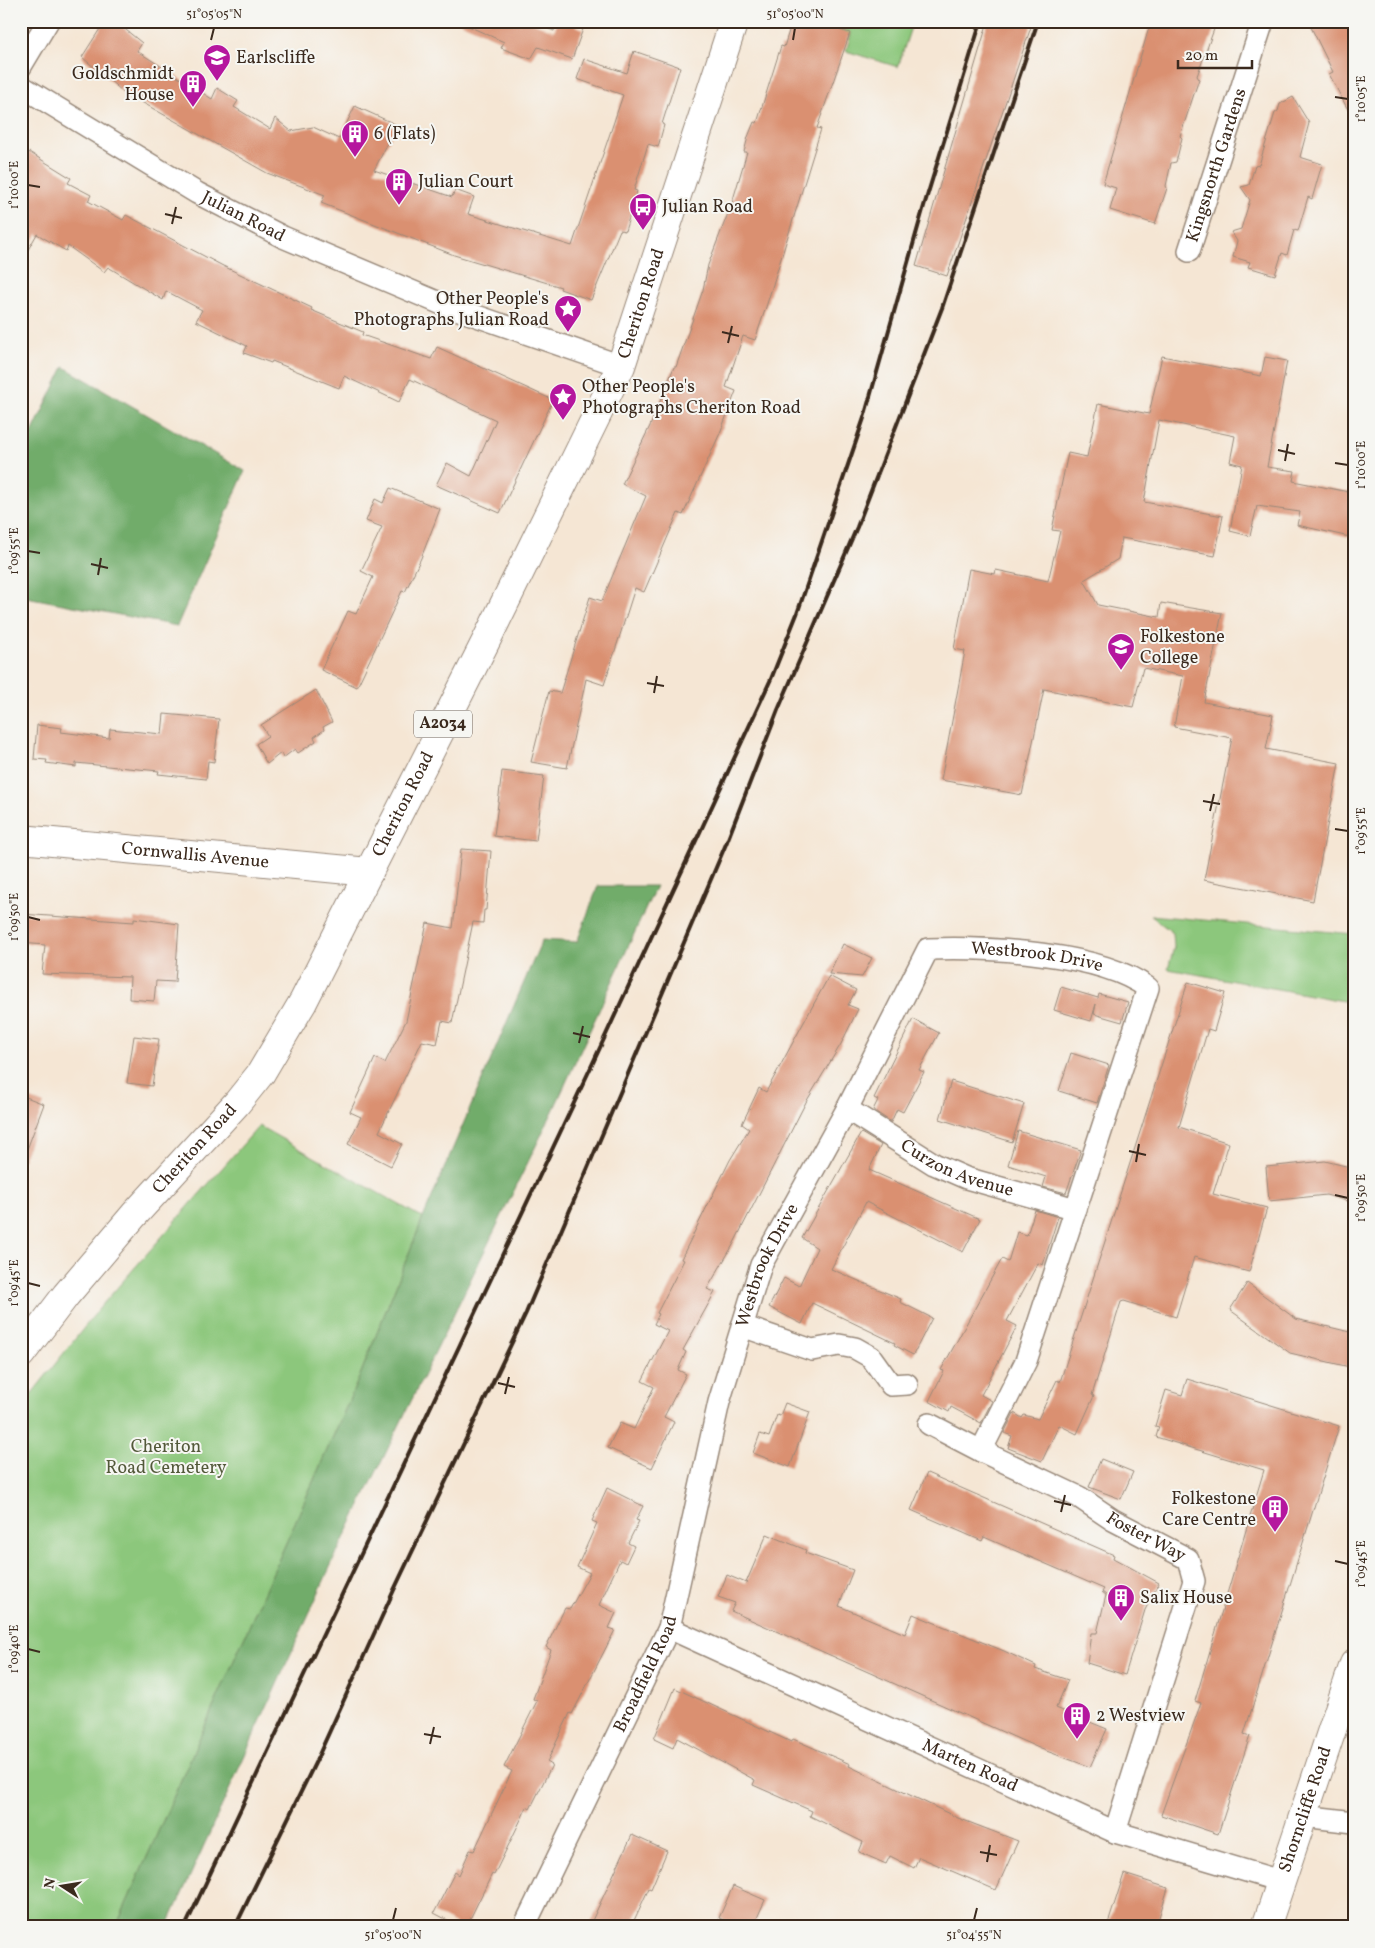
<svg xmlns="http://www.w3.org/2000/svg" width="1375" height="1948" viewBox="0 0 1375 1948" font-family="Vollkorn,serif">
<style>
.green{fill:#8cc77b;stroke:#64784c}
.forest{fill:#71ac6b;stroke:#566b44}
.building{fill:#da9071}
.lines{fill:none;stroke-linecap:round;stroke-linejoin:round}
.street-casing{stroke:#988879;stroke-width:24}
.secondary-casing{stroke:#988879;stroke-width:30}
.primary-casing{stroke:#988879;stroke-width:30}
.street{stroke:#fff;stroke-width:21}
.secondary{stroke:#fff;stroke-width:28}
.primary{stroke:#fff;stroke-width:28}
.rail{stroke:#3b2a1e;stroke-width:4}
.ticks{fill:none;stroke:#3b2a1e;stroke-width:2}
.labels{text-anchor:middle;dominant-baseline:central;stroke-width:4;stroke-linejoin:round;paint-order:stroke}
.shield{fill:#f6f6f2;stroke:#73675e;stroke-width:1}
.shield-label{font-size:16px;font-weight:bold;fill:#3b2a1e}
.poi-label{font-size:18px;fill:#3b2a1e;stroke:#f6f6f2;text-anchor:start}
.street-label{font-size:18px;fill:#3b2a1e;stroke:#f6f6f2}
.park-label{font-size:18px;fill:#53593a;stroke:#f6f6f2}
.neatline{fill:none;stroke:#3b2a1e;stroke-width:2}
.ticks-label{font-size:12px;text-anchor:middle;fill:#3b2a1e}
</style>
<rect width="100%" height="100%" fill="#f6f6f2"/>
<filter id="ink" filterUnits="userSpaceOnUse"><feTurbulence type="fractalNoise" baseFrequency=".02" numOctaves="2"/><feDisplacementMap in="SourceGraphic" scale="10" xChannelSelector="R" yChannelSelector="G"/><feConvolveMatrix kernelMatrix="1 2 1 2 8 2 1 2 1" color-interpolation-filters="sRGB"/></filter>
<filter id="wash" filterUnits="userSpaceOnUse"><feTurbulence type="fractalNoise" baseFrequency=".0096" numOctaves="4" result="noise"/><feDisplacementMap in="SourceGraphic" scale="20" xChannelSelector="R" yChannelSelector="G"/><feGaussianBlur stdDeviation="1.12" result="paint"/><feColorMatrix in="noise" values="0 0 0 0 0 0 0 0 0 0 0 0 0 0 0 0 0 1.4 0 .05"/><feComposite in="paint" operator="in"/></filter>
<g filter="url(#wash)">
<rect width="100%" height="100%" fill="#f5e6d4"/>
<g class="green">
<path d="M 843,21 L 913,21 L 898,67 L 846,51 L 851,34 L 840,30 Z"/>
<path d="M 1150,915 L 1354,934 L 1354,1003 L 1168,969 L 1174,947 L 1173,933 Z"/>
<path d="M 259,1126 L 423,1218 L 359,1378 L 116,1927 L 21,1927 L 21,1407 L 102,1305 Z"/>
</g>
<g class="forest">
<path d="M 64,367 L 245,471 L 177,626 L 21,596 L 21,455 Z"/>
<path d="M 598,886 L 656,886 L 553,1111 L 332,1563 L 167,1927 L 116,1927 L 359,1378 L 423,1218 L 542,940 L 577,942 Z"/>
</g>
<g id="blocks">
<g class="building">
<path d="M 105,21 L 115,21 L 142,43 L 137,51 L 212,99 L 217,88 L 238,101 L 234,107 L 270,129 L 275,118 L 291,131 L 313,127 L 339,139 L 355,106 L 397,125 L 374,170 L 452,197 L 455,190 L 474,197 L 468,214 L 572,246 L 623,95 L 577,79 L 584,59 L 627,73 L 634,51 L 680,67 L 662,124 L 664,125 L 658,147 L 648,144 L 634,190 L 637,191 L 625,231 L 620,230 L 591,300 L 560,289 L 561,287 L 454,255 L 321,203 L 325,195 L 267,173 L 122,91 L 82,57 Z"/>
<path d="M 457,21 L 529,21 L 554,31 L 558,21 L 566,21 L 583,29 L 572,59 L 538,47 L 531,59 L 501,48 L 504,42 Z"/>
<path d="M 792,21 L 843,21 L 840,30 L 850,33 L 817,128 L 821,129 L 766,307 L 755,340 L 743,336 L 726,387 L 736,391 L 720,433 L 683,515 L 678,513 L 644,592 L 635,588 L 604,685 L 586,679 L 567,768 L 531,762 L 549,691 L 560,693 L 590,597 L 602,601 L 646,496 L 622,484 L 650,426 L 674,367 L 676,367 L 703,290 L 708,265 L 732,203 L 747,152 L 744,152 L 748,137 L 754,122 L 757,123 L 781,46 L 784,47 Z"/>
<path d="M 988,21 L 1033,21 L 947,276 L 916,266 Z"/>
<path d="M 1151,21 L 1217,21 L 1197,76 L 1199,79 L 1180,136 L 1182,138 L 1176,162 L 1171,163 L 1166,186 L 1167,188 L 1155,224 L 1110,210 L 1116,188 L 1103,184 Z"/>
<path d="M 1308,21 L 1354,21 L 1354,121 L 1329,74 L 1333,72 Z"/>
<path d="M 1293,97 L 1309,123 L 1300,157 L 1322,164 L 1312,199 L 1308,197 L 1298,231 L 1294,230 L 1287,255 L 1282,253 L 1275,275 L 1248,267 L 1250,262 L 1233,257 L 1237,241 L 1231,232 L 1241,229 L 1250,200 L 1241,187 L 1249,185 L 1255,166 L 1259,165 L 1275,113 L 1278,111 L 1280,104 Z"/>
<path d="M 29,152 L 71,178 L 68,183 L 91,195 L 88,201 L 123,220 L 126,215 L 223,266 L 312,308 L 311,310 L 363,332 L 362,335 L 431,359 L 437,347 L 553,400 L 500,513 L 436,485 L 447,463 L 471,476 L 496,420 L 410,379 L 399,402 L 344,376 L 339,388 L 272,361 L 271,363 L 244,353 L 247,346 L 196,321 L 202,310 L 166,291 L 163,300 L 108,267 L 104,272 L 68,246 L 66,251 L 37,234 L 21,262 L 21,165 Z"/>
<path d="M 1162,356 L 1261,376 L 1265,357 L 1287,361 L 1267,467 L 1295,471 L 1293,481 L 1354,493 L 1354,538 L 1297,525 L 1300,512 L 1257,506 L 1250,536 L 1230,531 L 1242,465 L 1230,462 L 1235,436 L 1159,420 L 1144,502 L 1223,516 L 1215,556 L 1122,538 L 1118,559 L 1084,580 L 1098,605 L 1159,617 L 1161,603 L 1222,613 L 1204,702 L 1273,715 L 1266,749 L 1339,763 L 1313,901 L 1204,880 L 1232,738 L 1174,727 L 1183,676 L 1143,668 L 1133,707 L 1044,689 L 1022,795 L 941,780 L 965,651 L 954,649 L 969,569 L 995,574 L 996,570 L 1048,581 L 1060,531 L 1052,530 L 1068,453 L 1087,457 L 1098,404 L 1149,414 Z"/>
<path d="M 390,488 L 440,509 L 421,558 L 405,592 L 402,591 L 357,687 L 321,670 L 348,611 L 356,614 L 373,577 L 361,571 L 382,527 L 366,521 L 375,499 L 383,503 Z"/>
<path d="M 316,690 L 332,722 L 323,727 L 324,730 L 314,737 L 316,741 L 298,753 L 295,749 L 283,758 L 281,753 L 267,764 L 256,744 L 268,736 L 261,725 Z"/>
<path d="M 164,714 L 219,719 L 214,762 L 208,761 L 206,779 L 158,774 L 159,771 L 76,763 L 76,767 L 46,763 L 47,760 L 34,759 L 37,725 L 62,728 L 61,732 L 109,738 L 110,729 L 162,734 Z"/>
<path d="M 502,771 L 544,776 L 536,841 L 494,836 Z"/>
<path d="M 461,849 L 491,851 L 486,910 L 484,910 L 483,923 L 473,922 L 452,1023 L 442,1021 L 437,1044 L 422,1041 L 379,1132 L 402,1144 L 391,1166 L 348,1144 L 361,1117 L 350,1112 L 375,1058 L 385,1063 L 406,1021 L 427,923 L 453,928 Z"/>
<path d="M 21,914 L 134,922 L 134,918 L 179,924 L 175,982 L 156,981 L 154,1001 L 129,999 L 130,977 L 42,974 L 45,945 L 21,943 Z"/>
<path d="M 843,944 L 872,958 L 862,977 L 829,974 Z"/>
<path d="M 829,976 L 856,990 L 848,1005 L 858,1009 L 841,1044 L 806,1102 L 733,1245 L 707,1289 L 715,1292 L 683,1350 L 686,1352 L 678,1370 L 686,1374 L 664,1417 L 674,1422 L 652,1468 L 608,1448 L 620,1423 L 634,1429 L 654,1387 L 642,1381 L 668,1331 L 654,1324 L 659,1314 L 657,1313 L 684,1260 L 681,1259 L 730,1160 L 749,1129 L 742,1124 L 759,1088 L 766,1092 Z"/>
<path d="M 1188,982 L 1225,993 L 1214,1031 L 1208,1029 L 1179,1127 L 1229,1143 L 1213,1194 L 1267,1208 L 1249,1272 L 1194,1257 L 1176,1317 L 1124,1301 L 1121,1302 L 1092,1395 L 1094,1396 L 1077,1434 L 1059,1425 L 1042,1461 L 1008,1448 L 1012,1436 L 1004,1433 L 1014,1413 L 1022,1418 L 1024,1415 L 1038,1419 L 1057,1380 L 1060,1382 Z"/>
<path d="M 1061,987 L 1098,998 L 1099,994 L 1128,1002 L 1122,1022 L 1094,1014 L 1096,1004 L 1091,1021 L 1054,1010 Z"/>
<path d="M 913,1019 L 939,1033 L 919,1070 L 924,1072 L 903,1112 L 897,1109 L 891,1122 L 873,1110 L 878,1100 L 874,1098 Z"/>
<path d="M 134,1036 L 159,1039 L 152,1086 L 127,1083 Z"/>
<path d="M 1071,1053 L 1109,1065 L 1097,1103 L 1059,1091 Z"/>
<path d="M 951,1081 L 1024,1104 L 1012,1142 L 940,1119 Z"/>
<path d="M 21,1095 L 44,1104 L 23,1160 L 21,1160 Z"/>
<path d="M 1018,1131 L 1081,1150 L 1066,1193 L 1043,1187 L 1046,1177 L 1008,1165 Z"/>
<path d="M 861,1133 L 881,1145 L 869,1170 L 980,1219 L 963,1252 L 866,1202 L 831,1269 L 901,1299 L 900,1302 L 932,1318 L 913,1355 L 894,1345 L 895,1343 L 812,1303 L 802,1324 L 769,1307 L 784,1278 L 799,1286 L 817,1248 L 802,1238 Z"/>
<path d="M 1325,1161 L 1354,1168 L 1354,1203 L 1326,1195 L 1269,1201 L 1266,1167 Z"/>
<path d="M 1035,1210 L 1058,1217 L 1043,1265 L 1038,1263 L 1007,1321 L 1017,1326 L 981,1395 L 992,1401 L 981,1423 L 951,1407 L 949,1412 L 929,1401 L 944,1371 L 941,1370 L 1002,1259 L 1008,1262 L 1017,1232 L 1027,1235 Z"/>
<path d="M 1247,1283 L 1296,1319 L 1354,1333 L 1354,1368 L 1290,1353 L 1230,1310 Z"/>
<path d="M 1187,1379 L 1339,1426 L 1244,1734 L 1250,1736 L 1218,1834 L 1161,1815 L 1201,1703 L 1195,1701 L 1264,1470 L 1156,1437 L 1159,1427 L 1155,1426 L 1166,1390 L 1182,1395 Z"/>
<path d="M 785,1403 L 810,1412 L 790,1467 L 753,1453 L 760,1434 L 769,1437 L 777,1415 L 780,1416 Z"/>
<path d="M 1101,1459 L 1133,1472 L 1121,1499 L 1089,1487 Z"/>
<path d="M 927,1473 L 1114,1555 L 1113,1558 L 1159,1583 L 1145,1610 L 1125,1675 L 1087,1663 L 1091,1633 L 1097,1633 L 1106,1595 L 1102,1592 L 1104,1589 L 984,1537 L 982,1541 L 911,1510 Z"/>
<path d="M 607,1488 L 643,1506 L 636,1520 L 639,1521 L 628,1543 L 634,1546 L 626,1563 L 620,1560 L 599,1605 L 616,1613 L 609,1628 L 615,1630 L 572,1714 L 570,1713 L 547,1762 L 552,1765 L 530,1809 L 527,1807 L 494,1875 L 492,1874 L 466,1927 L 461,1927 L 434,1913 L 455,1872 L 459,1875 L 470,1850 L 474,1851 L 512,1771 L 504,1767 L 537,1701 L 533,1699 L 551,1650 L 546,1647 L 565,1608 L 570,1609 L 590,1573 L 577,1567 L 597,1523 L 592,1521 Z"/>
<path d="M 767,1534 L 806,1550 L 805,1553 L 853,1570 L 839,1606 L 905,1634 L 913,1614 L 1004,1651 L 1036,1666 L 1035,1669 L 1068,1680 L 1056,1708 L 1107,1729 L 1090,1767 L 1041,1749 L 731,1611 L 735,1603 L 718,1597 L 727,1575 L 746,1583 Z"/>
<path d="M 675,1688 L 791,1742 L 793,1739 L 850,1764 L 849,1766 L 958,1818 L 1018,1841 L 996,1890 L 919,1857 L 914,1868 L 890,1856 L 886,1864 L 859,1852 L 863,1842 L 810,1816 L 812,1811 L 753,1785 L 755,1780 L 677,1738 L 673,1748 L 654,1739 Z"/>
<path d="M 632,1835 L 667,1851 L 651,1889 L 649,1888 L 631,1927 L 589,1927 Z"/>
<path d="M 1124,1874 L 1168,1888 L 1156,1927 L 1107,1927 Z"/>
<path d="M 733,1886 L 765,1900 L 753,1927 L 740,1927 L 719,1918 Z"/>
</g>
</g>
</g>
<g filter="url(#ink)">
<use href="#blocks" fill-opacity="0" stroke="#988879" stroke-width="1"/>
<g class="lines">
<defs>
<g id="street">
<path d="M 21,66 L 48,21"/>
<path id="s1" d="M 21,86 L 197,193 L 283,237 L 442,304 L 621,366"/>
<path id="s2" d="M 1189,251 L 1263,21"/>
<path id="s3" d="M 847,1109 L 934,1164 L 966,1178 L 1076,1209"/>
<path d="M 742,1326 L 812,1350 L 839,1345 L 855,1348 L 871,1357 L 891,1385 L 907,1384"/>
<path id="s4" d="M 929,1424 L 981,1451 L 1079,1497 L 1113,1520 L 1188,1559 L 1194,1581 L 1115,1832"/>
<path id="s5" d="M 669,1628 L 1115,1832 L 1280,1881"/>
<path d="M 1303,1816 L 1354,1822"/>
<path id="s6" d="M 524,1927 L 669,1628 L 719,1402 L 761,1265 L 847,1109 L 928,949 C 987,947 1100,952 1148,988 L 1026,1361 L 981,1451"/>
</g>
<g id="secondary">
<path id="s7" d="M 21,839 L 369,872"/>
<path id="s8" d="M 1266,1927 L 1354,1664"/>
</g>
<g id="primary">
<path id="s9" d="M 21,1354 L 66,1295 L 134,1215 L 237,1103 L 261,1073 L 303,1002 L 488,637 L 621,366 L 734,21"/>
</g>
</defs>
<use href="#street" class="street-casing"/>
<use href="#secondary" class="secondary-casing"/>
<use href="#primary" class="primary-casing"/>
<use href="#street" class="street"/>
<use href="#secondary" class="secondary"/>
<use href="#primary" class="primary"/>
<g class="rail">
<path d="M 185,1927 L 591,1067 L 771,679 L 797,614 L 864,418 L 924,206 L 981,21"/>
<path d="M 235,1927 L 317,1759 L 394,1590 L 526,1313 L 726,844 L 778,710 L 857,527 L 942,308 L 1038,21"/>
</g>
</g>
</g>
<path class="ticks" d="M 211,40 L 214,28M 793,40 L 795,28M 1335,97 L 1348,99M 28,185 L 40,187M 165,214 L 182,218M 172,224 L 176,207M 722,332 L 739,336M 728,343 L 732,326M 1278,450 L 1295,454M 1285,461 L 1288,444M 1335,463 L 1348,465M 28,551 L 40,553M 91,564 L 108,568M 98,575 L 101,558M 647,683 L 664,686M 654,693 L 657,676M 1203,801 L 1220,804M 1210,811 L 1214,794M 1335,829 L 1348,831M 28,917 L 40,920M 573,1033 L 590,1037M 579,1043 L 583,1026M 1129,1151 L 1146,1155M 1136,1162 L 1139,1144M 1335,1195 L 1348,1198M 28,1283 L 40,1286M 498,1383 L 515,1387M 505,1394 L 509,1377M 1054,1501 L 1071,1505M 1061,1512 L 1065,1495M 1335,1561 L 1348,1564M 28,1649 L 40,1652M 424,1734 L 441,1737M 430,1744 L 434,1727M 980,1852 L 997,1855M 987,1862 L 990,1845M 393,1920 L 396,1908M 974,1920 L 977,1908"/>
<defs>
<symbol id="school-pin" viewBox="-11 -11 22 30"><path d="M0 17L-7.5 6A9.5 9.5 0 1 1 7.5 6Z" fill="#b5179e" stroke="#f6f6f2"/><path d="M0-5L7-2L0 1L-7-2ZM-4 1L0 2.5L4 1V4Q0 6-4 4Z" fill="#fff"/></symbol>
<symbol id="building-pin" viewBox="-11 -11 22 30"><path d="M0 17L-7.5 6A9.5 9.5 0 1 1 7.5 6Z" fill="#b5179e" stroke="#f6f6f2"/><path d="M-4-6H4V6H1V3H-1V6H-4ZM-2.5-4.3h1.7v1.8h-1.7ZM.8-4.3h1.7v1.8H.8ZM-2.5-1h1.7V.8h-1.7ZM.8-1h1.7V.8H.8Z" fill="#fff"/></symbol>
<symbol id="bus-pin" viewBox="-11 -11 22 30"><path d="M0 17L-7.5 6A9.5 9.5 0 1 1 7.5 6Z" fill="#b5179e" stroke="#f6f6f2"/><path d="M-5-6H5V4H4V6H2V4H-2V6H-4V4H-5ZM-3.5-4V0h7V-4ZM-3.5 1.2v1.5H-2V1.2ZM2 1.2v1.5H3.5V1.2Z" fill="#fff"/></symbol>
<symbol id="sight-pin" viewBox="-11 -11 22 30"><path d="M0 17L-7.5 6A9.5 9.5 0 1 1 7.5 6Z" fill="#b5179e" stroke="#f6f6f2"/><path d="M0-6L1.8-2.2L6-1.7L2.9 1.2L3.7 5.4L0 3.3L-3.7 5.4L-2.9 1.2L-6-1.7L-1.8-2.2Z" fill="#fff"/></symbol>
<symbol id="university-pin" viewBox="-11 -11 22 30"><path d="M0 17L-7.5 6A9.5 9.5 0 1 1 7.5 6Z" fill="#b5179e" stroke="#f6f6f2"/><path d="M0-5L7-2L0 1L-7-2ZM-4 1L0 2.5L4 1V4Q0 6-4 4Z" fill="#fff"/></symbol>
</defs>
<g fill-rule="evenodd">
<use href="#school-pin" x="201" y="42" width="32" height="43"/>
<use href="#building-pin" x="177" y="68" width="32" height="43"/>
<use href="#building-pin" x="339" y="118" width="32" height="43"/>
<use href="#building-pin" x="383" y="166" width="32" height="43"/>
<use href="#bus-pin" x="627" y="191" width="32" height="43"/>
<use href="#sight-pin" x="552" y="293" width="32" height="43"/>
<use href="#sight-pin" x="547" y="381" width="32" height="43"/>
<use href="#university-pin" x="1105" y="631" width="32" height="43"/>
<use href="#building-pin" x="1259" y="1493" width="32" height="43"/>
<use href="#building-pin" x="1105" y="1582" width="32" height="43"/>
<use href="#building-pin" x="1061" y="1700" width="32" height="43"/>
</g>
<g class="labels">
<rect class="shield" x="414" y="710.5" width="58" height="27" rx="4"/>
<g class="shield-label">
<text x="443" y="724">A2034</text>
</g>
<g class="poi-label">
<text x="236" y="58">Earlscliffe</text>
<text x="174" y="74" text-anchor="end">Goldschmidt<tspan x="174" dy="21">House</tspan></text>
<text x="374" y="134">6 (Flats)</text>
<text x="418" y="182">Julian Court</text>
<text x="662" y="207">Julian Road</text>
<text x="549" y="299" text-anchor="end">Other People's<tspan x="549" dy="21">Photographs Julian Road</tspan></text>
<text x="582" y="387">Other People's<tspan x="582" dy="21">Photographs Cheriton Road</tspan></text>
<text x="1140" y="637">Folkestone<tspan x="1140" dy="21">College</tspan></text>
<text x="1256" y="1499" text-anchor="end">Folkestone<tspan x="1256" dy="21">Care Centre</tspan></text>
<text x="1140" y="1598">Salix House</text>
<text x="1096" y="1716">2 Westview</text>
</g>
<g class="street-label">
<text stroke="none"><textPath href="#s2" startOffset="90">Kingsnorth Gardens</textPath></text>
<text stroke="none"><textPath href="#s1" startOffset="258">Julian Road</textPath></text>
<text stroke="none"><textPath href="#s9" startOffset="1229">Cheriton Road</textPath></text>
<text stroke="none"><textPath href="#s9" startOffset="674">Cheriton Road</textPath></text>
<text stroke="none"><textPath href="#s7" startOffset="175">Cornwallis Avenue</textPath></text>
<text stroke="none"><textPath href="#s6" startOffset="1174">Westbrook Drive</textPath></text>
<text stroke="none"><textPath href="#s9" startOffset="269">Cheriton Road</textPath></text>
<text stroke="none"><textPath href="#s3" startOffset="126">Curzon Avenue</textPath></text>
<text stroke="none"><textPath href="#s6" startOffset="709">Westbrook Drive</textPath></text>
<text stroke="none"><textPath href="#s4" startOffset="245">Foster Way</textPath></text>
<text stroke="none"><textPath href="#s6" startOffset="281">Broadfield Road</textPath></text>
<text stroke="none"><textPath href="#s5" startOffset="331">Marten Road</textPath></text>
<text stroke="none"><textPath href="#s8" startOffset="124">Shorncliffe Road</textPath></text>
</g>
<g class="park-label">
<text x="166" y="1447">Cheriton<tspan x="166" dy="21">Road Cemetery</tspan></text>
</g>
</g>
<rect width="1375" height="1948" fill="none" stroke="#f6f6f2" stroke-width="55"/>
<g transform="translate(62 1886) rotate(282)" stroke="#f6f6f2" stroke-width="4" paint-order="stroke">
<path d="M0-4L9 19L0 12L-9 19Z" fill="#3b2a1e"/>
<text y="-8" font-size="14" font-weight="bold" text-anchor="middle" fill="#3b2a1e">N</text>
</g>
<path d="M1178 60v8h74v-8" fill="none" stroke="#3b2a1e" stroke-width="2.5"/>
<text x="1185" y="60" font-size="15" fill="#3b2a1e" stroke="#f6f6f2" stroke-width="4" paint-order="stroke">20 m</text>
<rect x="28" y="28" width="1320" height="1892" class="neatline"/>
<g class="ticks-label">
<text x="214" y="18">51°05'05"N</text>
<text x="795" y="18">51°05'00"N</text>
<text transform="translate(1361 99) rotate(-90)" y="4">1°10'05"E</text>
<text transform="translate(14 185) rotate(-90)" y="4">1°10'00"E</text>
<text transform="translate(1361 465) rotate(-90)" y="4">1°10'00"E</text>
<text transform="translate(14 551) rotate(-90)" y="4">1°09'55"E</text>
<text transform="translate(1361 831) rotate(-90)" y="4">1°09'55"E</text>
<text transform="translate(14 917) rotate(-90)" y="4">1°09'50"E</text>
<text transform="translate(1361 1198) rotate(-90)" y="4">1°09'50"E</text>
<text transform="translate(14 1283) rotate(-90)" y="4">1°09'45"E</text>
<text transform="translate(1361 1564) rotate(-90)" y="4">1°09'45"E</text>
<text transform="translate(14 1649) rotate(-90)" y="4">1°09'40"E</text>
<text x="393" y="1939">51°05'00"N</text>
<text x="974" y="1939">51°04'55"N</text>
</g>
</svg>
